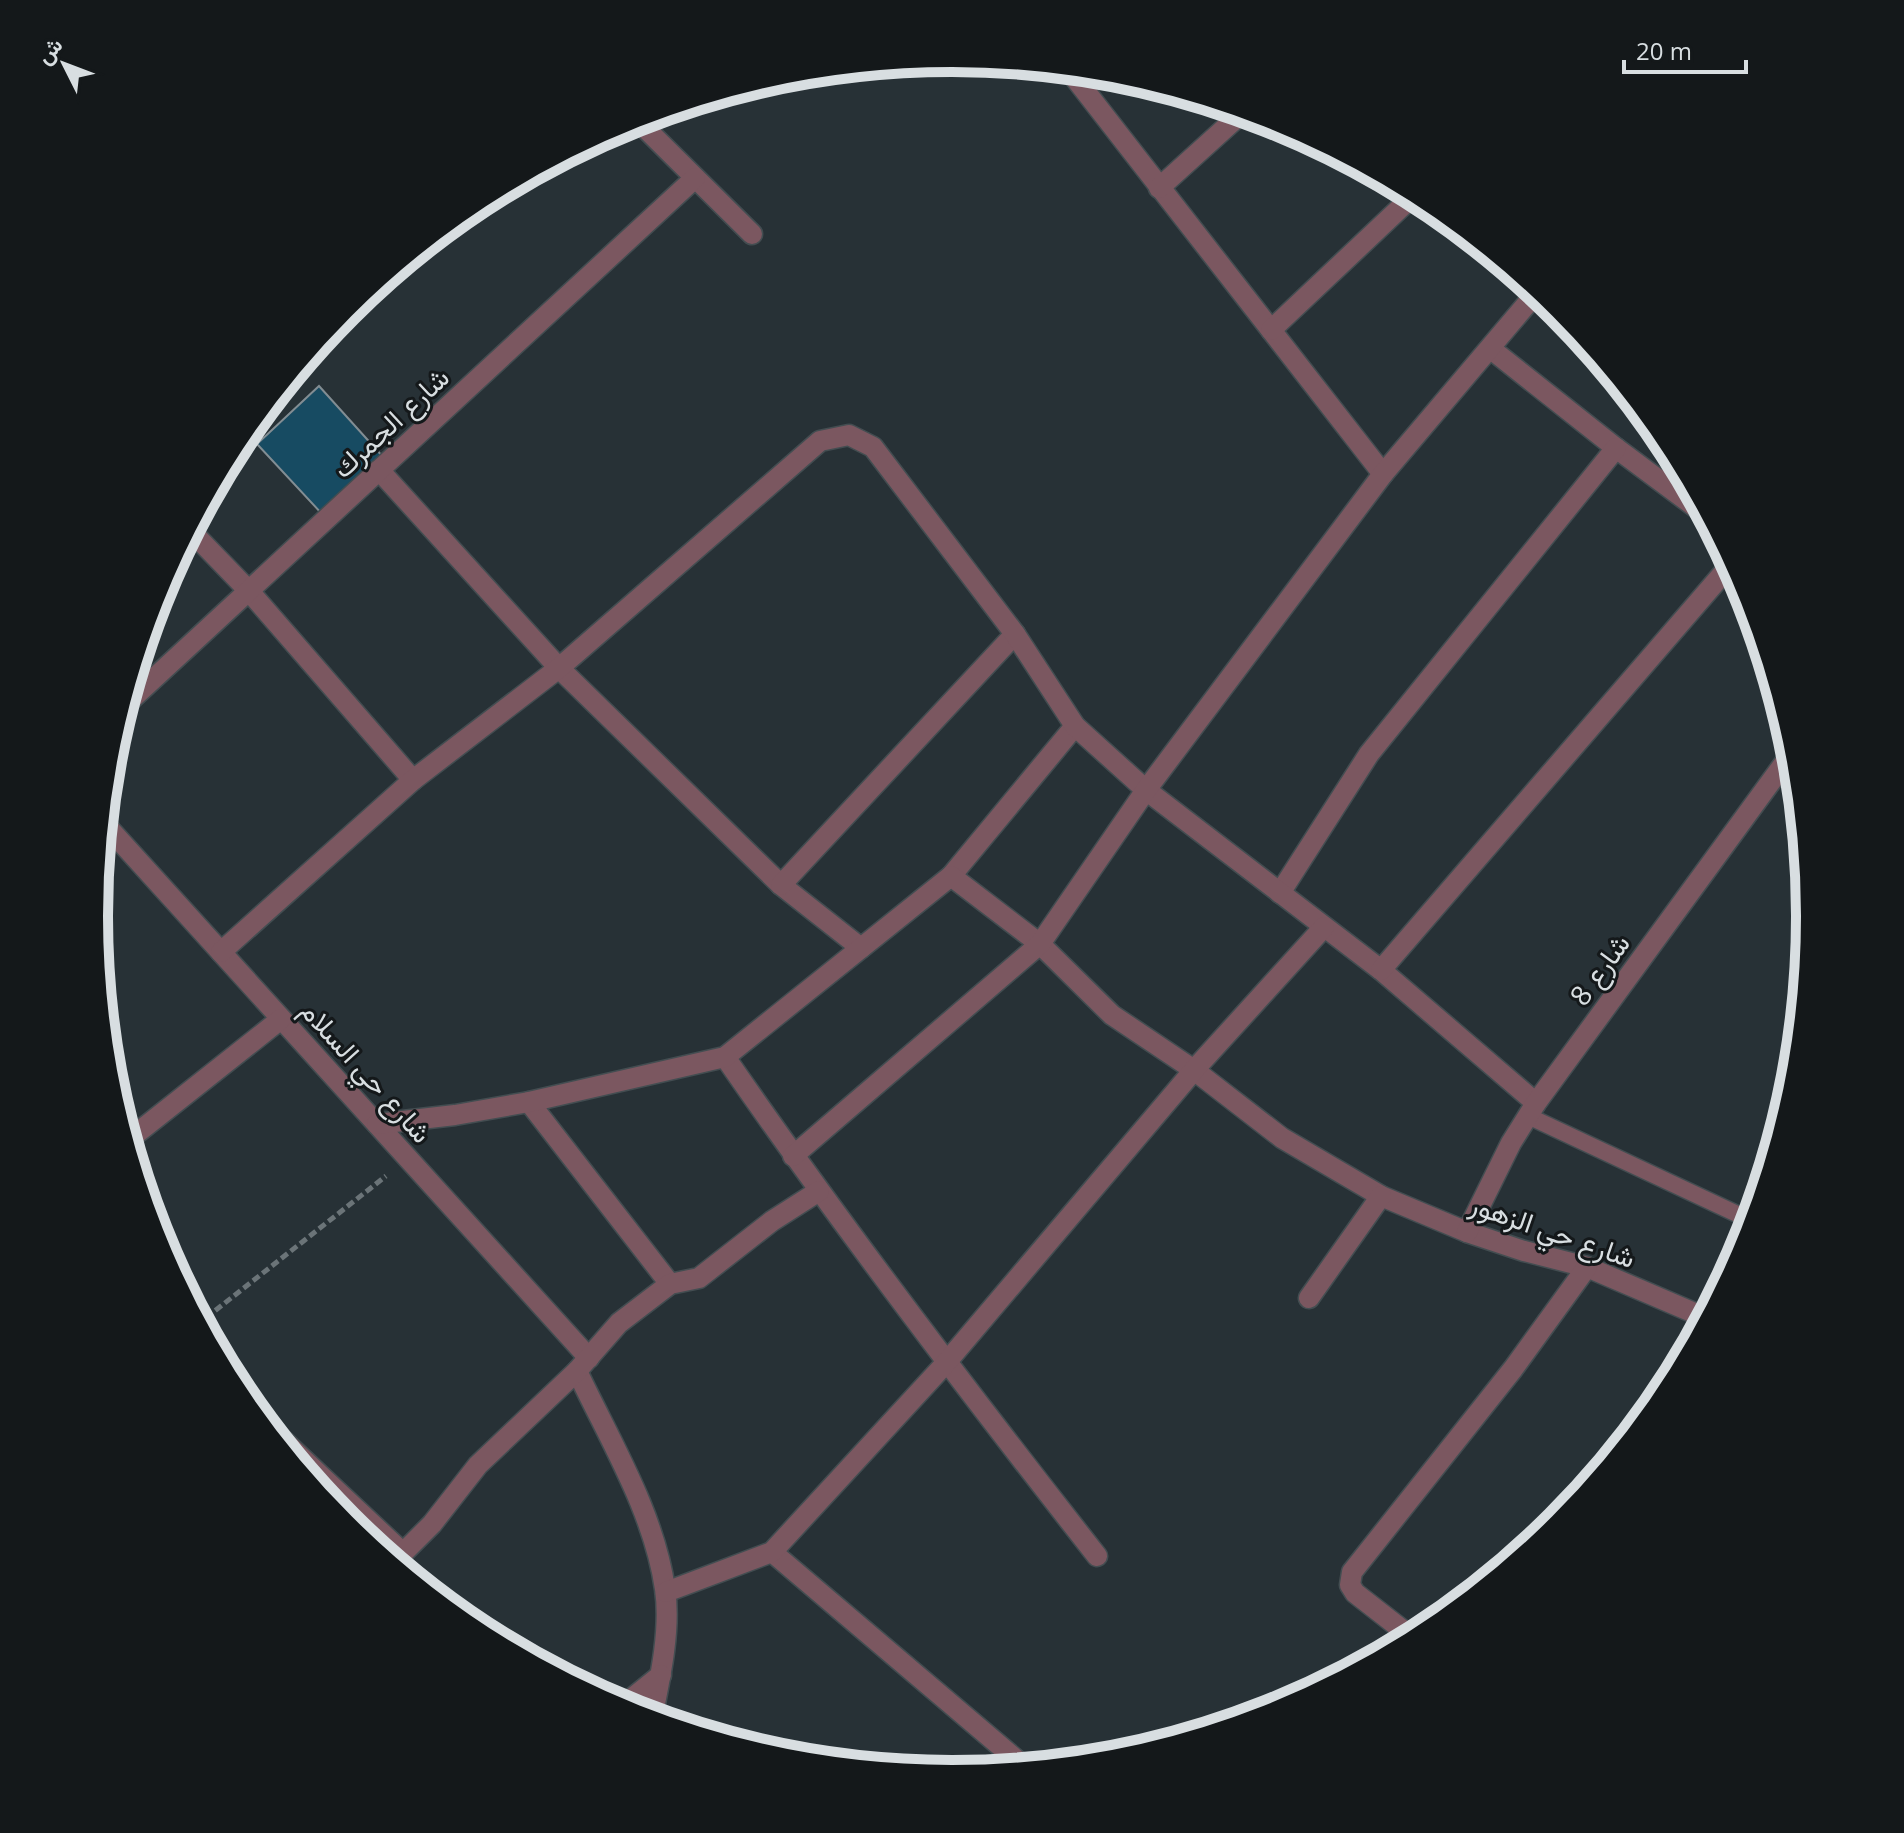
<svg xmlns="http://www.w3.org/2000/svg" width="1904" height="1833" viewBox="0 0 1904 1833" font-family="'Open Sans',Vazirmatn,sans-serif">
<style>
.building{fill:#174b62;stroke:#828d93;stroke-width:2}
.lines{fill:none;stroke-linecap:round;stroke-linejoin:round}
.service-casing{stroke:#434d51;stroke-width:19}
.minor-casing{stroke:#434d51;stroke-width:23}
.path{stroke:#6b7478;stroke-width:5;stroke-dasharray:8 4;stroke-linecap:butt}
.service{stroke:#7b5760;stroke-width:16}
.minor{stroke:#7b5760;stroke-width:20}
.labels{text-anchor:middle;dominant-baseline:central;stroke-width:6;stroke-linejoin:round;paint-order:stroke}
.street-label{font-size:28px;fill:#d8dee1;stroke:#14181a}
.rim{fill:none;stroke:#d8dee1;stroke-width:10}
</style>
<rect width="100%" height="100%" fill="#273136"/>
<path class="building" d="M 319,386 L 384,458 L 323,515 L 257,444 Z"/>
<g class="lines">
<defs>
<path id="service" d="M 1528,1116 L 1752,1221"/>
<g id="minor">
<path d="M 1068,69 L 1383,474"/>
<path d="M 636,119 L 752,234"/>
<path d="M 1159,188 L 1243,112"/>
<path d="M 1271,330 L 1414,195"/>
<path d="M 1491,349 L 1616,448 L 1706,515"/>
<path d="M 379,470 L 559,668 L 781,885 L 861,948"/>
<path d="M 190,530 L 249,591 L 413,780"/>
<path d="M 123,707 L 695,178"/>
<path d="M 103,822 L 589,1358"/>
<path d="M 951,876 L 1075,726"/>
<path d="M 781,885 L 1015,634"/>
<path d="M 1280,893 L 1369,754 L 1616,448"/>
<path d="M 221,952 L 413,780 L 559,668 L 820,441 L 849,435 L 873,447 L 1015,634 L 1075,726 L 1146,790 L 1381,970 L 1536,1103"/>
<path d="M 1381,970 L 1732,563"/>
<path d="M 725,1057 C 843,1228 969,1393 1097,1556"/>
<path d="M 529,1102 L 670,1284"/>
<path d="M 377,1124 L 455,1115 L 529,1102 L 725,1057 L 951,876 L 1040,944 L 1112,1015 L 1194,1070 L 1282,1138 L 1381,1196 L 1467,1232 L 1524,1251 L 1587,1267 L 1706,1318"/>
<path d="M 127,1141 L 281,1019"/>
<path d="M 793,1156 L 1040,944 L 1146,790 L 1383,474 L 1537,292"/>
<path d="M 1467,1232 L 1511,1143 L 1536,1103 L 1794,750"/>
<path d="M 1309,1298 L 1381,1196"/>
<path d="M 577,1371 C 610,1441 654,1512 665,1589 C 671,1629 660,1679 652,1718"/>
<path d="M 253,1412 L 402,1552"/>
<path d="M 772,1552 L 1026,1768"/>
<path d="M 393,1563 L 432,1524 L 478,1465 L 577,1371 L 619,1323 L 670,1284 L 699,1278 L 772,1221 L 819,1191"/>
<path d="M 666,1592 L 772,1552 L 945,1364 L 1194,1070 L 1324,927"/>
<path d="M 1414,1639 L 1355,1593 L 1350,1585 L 1352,1572 L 1513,1369 L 1587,1267"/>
<path d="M 620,1708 L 661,1675"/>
</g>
</defs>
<use href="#service" class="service-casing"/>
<use href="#minor" class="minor-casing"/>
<path class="path" d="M 203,1328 L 202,1321 L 386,1176"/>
<use href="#service" class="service"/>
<use href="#minor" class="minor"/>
</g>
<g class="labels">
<g class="street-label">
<text transform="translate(390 422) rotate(-43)">شارع الجمرك</text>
<text transform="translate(1599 969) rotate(-54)">شارع 8</text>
<text transform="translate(367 1071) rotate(48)">شارع حي السلام</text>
<text transform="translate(1553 1230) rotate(19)">شارع حي الزهور</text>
</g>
</g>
<path d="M0 0H1904V1833H0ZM108 916a844 844 0 1 1 1688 0a844 844 0 1 1-1688 0Z" fill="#14181a" fill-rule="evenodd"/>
<path class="rim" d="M108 916a844 844 0 1 1 1688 0a844 844 0 1 1-1688 0Z"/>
<g transform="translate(64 64) rotate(312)" stroke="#14181a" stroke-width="6" paint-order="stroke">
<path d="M0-6L14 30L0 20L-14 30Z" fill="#d8dee1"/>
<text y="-12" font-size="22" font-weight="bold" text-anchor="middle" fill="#d8dee1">ش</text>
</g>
<path d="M1624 60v12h122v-12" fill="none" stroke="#d8dee1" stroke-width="4"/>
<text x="1636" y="60" font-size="24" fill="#d8dee1" stroke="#14181a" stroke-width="6" paint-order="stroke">20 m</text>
</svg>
